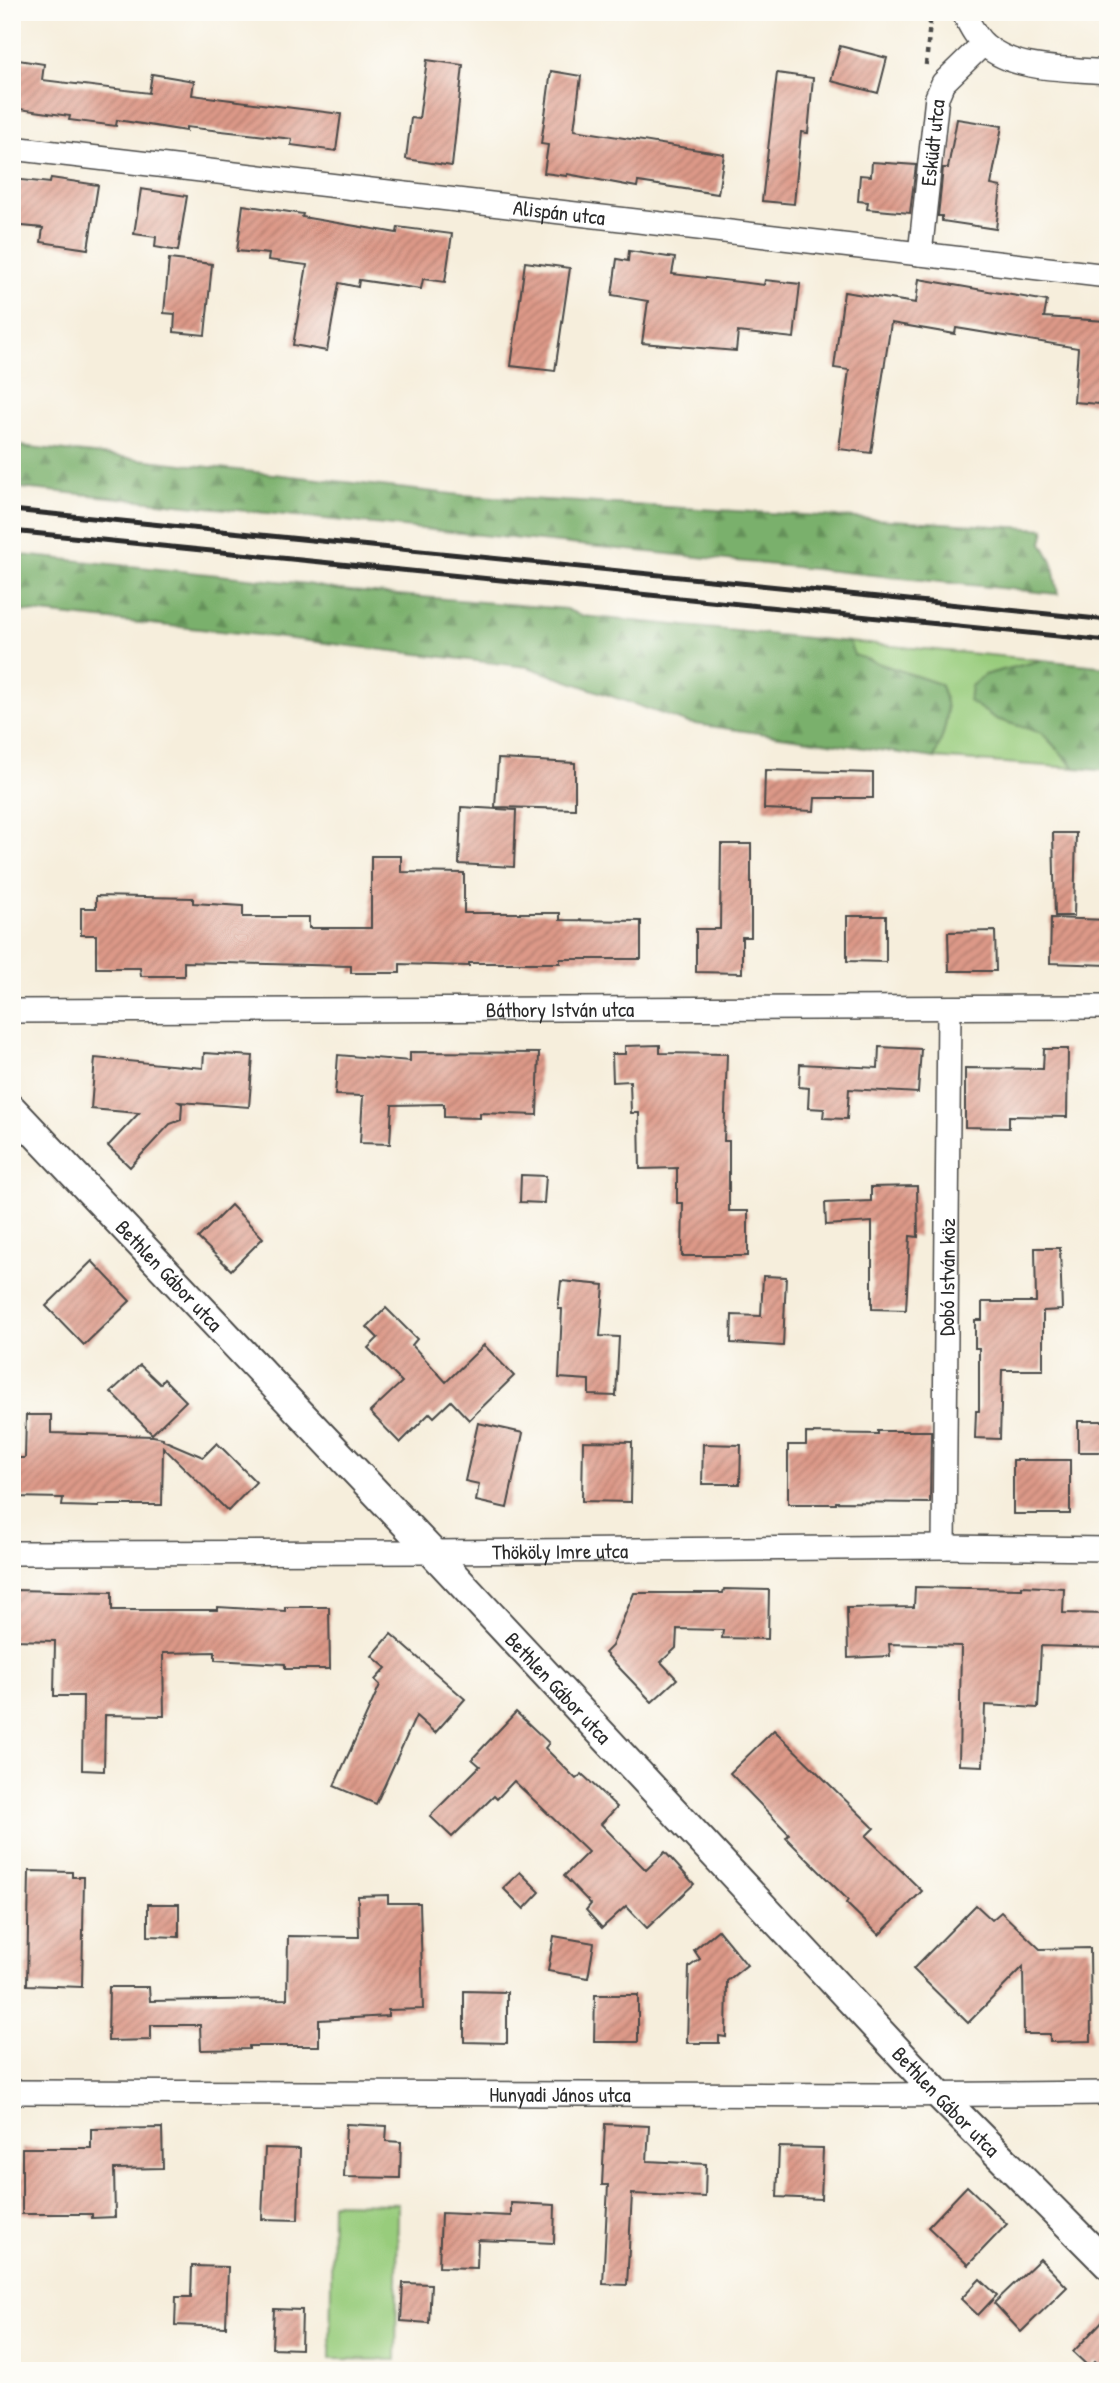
<svg xmlns="http://www.w3.org/2000/svg" width="1120" height="2383" viewBox="0 0 1120 2383" font-family="'Patrick Hand',sans-serif">
<style>
.grass{fill:#98cc7c;stroke:#627c54;stroke-width:2}
.forest{fill:url(#forest-firs);stroke:#526e4c;stroke-width:2}
.building{fill:url(#building-hatch)}
.lines{fill:none;stroke-linecap:round;stroke-linejoin:round}
.minor-casing{stroke:#494846;stroke-width:26}
.tertiary-casing{stroke:#494846;stroke-width:32}
.path{stroke:#494846;stroke-width:4.5;stroke-dasharray:5 5;stroke-linecap:butt}
.minor{stroke:#fff;stroke-width:23}
.tertiary{stroke:#fff;stroke-width:28}
.rail{stroke:#2b2b2b;stroke-width:5}
.labels{text-anchor:middle;dominant-baseline:central;stroke-width:6;stroke-linejoin:round;paint-order:stroke}
.street-label{font-size:21px;fill:#2b2b2b;stroke:#fdfcf7}
</style>
<defs>
<pattern id="forest-firs" width="22" height="20" patternUnits="userSpaceOnUse" patternTransform="scale(1.75)"><rect width="22" height="20" fill="#7ab06c"/><path d="M5 1l3.5 6h-7zM16 11l3.5 6h-7z" fill="#648f59"/></pattern>
<pattern id="building-hatch" width="6" height="6" patternUnits="userSpaceOnUse" patternTransform="scale(1.75)"><rect width="6" height="6" fill="#d98"/><path d="M-1 1l2-2M0 6l6-6M5 7l2-2" fill="none" stroke="#b37d6f"/></pattern>
</defs>
<rect width="100%" height="100%" fill="#fdfcf7"/>
<filter id="ink" filterUnits="userSpaceOnUse"><feTurbulence type="fractalNoise" baseFrequency=".0143" numOctaves="2"/><feDisplacementMap in="SourceGraphic" scale="14" xChannelSelector="R" yChannelSelector="G"/><feConvolveMatrix kernelMatrix="1 2 1 2 8 2 1 2 1" color-interpolation-filters="sRGB"/></filter>
<filter id="wash" filterUnits="userSpaceOnUse"><feTurbulence type="fractalNoise" baseFrequency=".00686" numOctaves="4" result="noise"/><feDisplacementMap in="SourceGraphic" scale="28" xChannelSelector="R" yChannelSelector="G"/><feGaussianBlur stdDeviation="1.57" result="paint"/><feColorMatrix in="noise" values="0 0 0 0 0 0 0 0 0 0 0 0 0 0 0 0 0 1.4 0 .05"/><feComposite in="paint" operator="in"/></filter>
<g filter="url(#wash)">
<rect width="100%" height="100%" fill="#f6eedc"/>
<g class="grass">
<path d="M 849,642 L 1042,660 L 984,675 L 996,719 L 1042,733 L 1075,768 L 934,758 C 945,732 953,711 940,684 L 853,655 Z"/>
<path d="M 332,2203 L 398,2204 L 396,2360 L 330,2359 Z"/>
</g>
<g class="forest">
<path d="M 12,445 L 461,495 L 1045,529 L 1042,543 L 1052,561 L 1058,594 L 12,487 Z"/>
<path d="M 12,554 L 307,584 L 339,590 L 566,609 L 582,616 L 849,642 L 854,655 L 940,684 C 953,711 945,732 934,758 L 688,723 L 528,667 L 249,634 L 12,610 Z"/>
<path d="M 1042,660 L 1108,667 L 1108,771 L 1075,768 L 1042,733 L 996,719 L 969,701 L 971,686 L 984,675 Z"/>
</g>
<g id="blocks">
<g class="building">
<path d="M 840,46 L 887,58 L 878,93 L 831,81 Z"/>
<path d="M 12,59 L 44,64 L 42,80 L 149,93 L 152,74 L 194,81 L 192,95 L 341,114 L 336,151 L 291,145 L 292,139 L 186,127 L 186,131 L 117,120 L 116,126 L 69,120 L 70,116 L 12,108 Z"/>
<path d="M 427,60 L 463,65 L 452,166 L 406,159 L 411,118 L 419,119 Z"/>
<path d="M 551,71 L 581,76 L 574,130 L 724,154 L 718,194 L 638,182 L 637,187 L 567,174 L 567,176 L 544,173 L 548,145 L 541,144 Z"/>
<path d="M 777,73 L 813,78 L 808,133 L 801,132 L 794,204 L 762,201 Z"/>
<path d="M 957,119 L 1002,126 L 991,185 L 1001,187 L 996,229 L 942,221 L 942,216 L 938,216 L 943,168 L 948,168 Z"/>
<path d="M 872,162 L 916,165 L 910,213 L 867,209 L 868,202 L 858,201 L 860,175 L 871,176 Z"/>
<path d="M 51,178 L 98,185 L 88,249 L 41,242 L 43,228 L 12,225 L 12,179 L 50,183 Z"/>
<path d="M 141,189 L 187,196 L 178,251 L 155,247 L 156,237 L 134,234 Z"/>
<path d="M 243,205 L 303,214 L 302,217 L 397,233 L 398,227 L 452,234 L 445,282 L 423,279 L 421,289 L 359,280 L 358,287 L 339,283 L 327,351 L 293,345 L 307,265 L 268,260 L 269,254 L 237,251 Z"/>
<path d="M 629,251 L 675,258 L 672,274 L 764,285 L 765,280 L 800,284 L 794,338 L 738,332 L 736,351 L 642,343 L 648,301 L 612,295 L 617,259 L 628,261 Z"/>
<path d="M 169,259 L 212,264 L 205,335 L 174,332 L 175,314 L 164,313 Z"/>
<path d="M 525,262 L 570,268 L 555,371 L 511,366 Z"/>
<path d="M 919,279 L 1047,301 L 1044,317 L 1106,321 L 1099,404 L 1074,402 L 1078,348 L 956,328 L 955,334 L 891,323 L 871,453 L 839,449 L 849,370 L 834,368 L 844,292 L 916,303 Z"/>
<path d="M 498,759 L 575,763 L 575,809 L 495,807 Z"/>
<path d="M 765,770 L 873,773 L 873,798 L 815,798 L 814,811 L 764,809 Z"/>
<path d="M 461,807 L 516,810 L 514,867 L 459,864 Z"/>
<path d="M 1053,833 L 1076,833 L 1074,916 L 1055,916 Z"/>
<path d="M 721,844 L 751,844 L 751,937 L 742,937 L 742,973 L 696,972 L 696,929 L 720,929 Z"/>
<path d="M 371,856 L 401,856 L 401,872 L 464,873 L 464,913 L 560,913 L 560,920 L 641,921 L 641,959 L 560,959 L 560,963 L 469,963 L 469,966 L 400,964 L 400,973 L 351,973 L 351,966 L 184,962 L 184,976 L 141,976 L 140,968 L 96,968 L 96,935 L 81,935 L 81,908 L 96,908 L 96,896 L 193,898 L 193,903 L 243,906 L 243,917 L 309,917 L 309,928 L 371,928 Z"/>
<path d="M 847,916 L 886,916 L 886,962 L 847,961 Z"/>
<path d="M 1051,918 L 1108,920 L 1108,965 L 1050,963 Z"/>
<path d="M 995,931 L 996,971 L 949,971 L 948,932 Z"/>
<path d="M 660,1045 L 660,1053 L 727,1054 L 724,1141 L 729,1141 L 729,1211 L 748,1211 L 748,1256 L 682,1256 L 683,1203 L 677,1203 L 677,1168 L 640,1169 L 639,1113 L 631,1113 L 630,1081 L 613,1082 L 612,1054 L 625,1054 L 625,1046 Z"/>
<path d="M 879,1047 L 921,1049 L 918,1093 L 849,1089 L 847,1119 L 823,1118 L 824,1109 L 808,1108 L 809,1088 L 799,1087 L 800,1064 L 878,1068 Z"/>
<path d="M 1044,1049 L 1068,1049 L 1067,1117 L 1009,1116 L 1009,1128 L 965,1127 L 965,1068 L 1043,1069 Z"/>
<path d="M 410,1052 L 539,1053 L 537,1115 L 480,1113 L 480,1118 L 444,1117 L 444,1104 L 392,1105 L 390,1144 L 360,1143 L 363,1096 L 335,1095 L 338,1055 L 410,1061 Z"/>
<path d="M 204,1053 L 253,1056 L 249,1107 L 179,1102 L 182,1104 L 181,1120 L 170,1124 L 130,1167 L 108,1146 L 139,1113 L 91,1109 L 95,1058 L 203,1068 Z"/>
<path d="M 521,1175 L 546,1176 L 544,1203 L 520,1202 Z"/>
<path d="M 917,1186 L 918,1237 L 910,1236 L 906,1310 L 872,1309 L 872,1222 L 826,1225 L 825,1203 L 871,1201 L 871,1187 Z"/>
<path d="M 231,1205 L 263,1238 L 231,1270 L 198,1238 Z"/>
<path d="M 1035,1248 L 1060,1248 L 1062,1310 L 1043,1311 L 1043,1370 L 1002,1370 L 1000,1439 L 975,1438 L 976,1411 L 979,1411 L 979,1348 L 975,1348 L 975,1320 L 982,1320 L 982,1302 L 1036,1302 Z"/>
<path d="M 92,1261 L 130,1301 L 84,1345 L 46,1306 Z"/>
<path d="M 763,1276 L 786,1277 L 783,1346 L 731,1343 L 732,1315 L 761,1316 Z"/>
<path d="M 561,1281 L 604,1285 L 600,1336 L 619,1337 L 616,1396 L 589,1395 L 589,1380 L 559,1378 L 562,1309 L 558,1309 Z"/>
<path d="M 386,1308 L 417,1339 L 412,1345 L 446,1382 L 484,1345 L 514,1376 L 469,1420 L 451,1401 L 434,1417 L 430,1413 L 400,1443 L 370,1412 L 402,1382 L 368,1348 L 378,1338 L 367,1327 Z"/>
<path d="M 140,1365 L 160,1384 L 164,1379 L 186,1401 L 152,1434 L 111,1392 Z"/>
<path d="M 26,1415 L 51,1415 L 51,1433 L 153,1436 L 163,1438 L 163,1440 L 203,1457 L 217,1443 L 256,1482 L 228,1511 L 163,1447 L 162,1505 L 99,1505 L 99,1507 L 62,1506 L 63,1498 L 12,1497 L 12,1458 L 25,1458 Z"/>
<rect x="1078" y="1421" width="30" height="31"/>
<path d="M 478,1423 L 523,1433 L 507,1508 L 476,1501 L 479,1484 L 465,1481 Z"/>
<path d="M 878,1431 L 931,1431 L 930,1503 L 836,1502 L 836,1504 L 788,1504 L 788,1445 L 806,1445 L 806,1433 L 878,1434 Z"/>
<path d="M 583,1441 L 632,1442 L 631,1502 L 582,1501 Z"/>
<path d="M 703,1444 L 741,1445 L 740,1484 L 702,1484 Z"/>
<rect x="1013" y="1460" width="57" height="54"/>
<path d="M 1022,1586 L 1064,1588 L 1063,1613 L 1108,1614 L 1108,1648 L 1041,1646 L 1038,1708 L 985,1705 L 983,1766 L 959,1765 L 961,1646 L 889,1644 L 890,1656 L 848,1658 L 847,1608 L 914,1607 L 915,1587 L 1022,1589 Z"/>
<path d="M 724,1589 L 769,1590 L 768,1639 L 722,1638 L 723,1630 L 677,1629 L 676,1648 L 661,1662 L 677,1679 L 652,1702 L 605,1653 L 612,1646 L 634,1593 L 723,1593 Z"/>
<path d="M 12,1590 L 112,1592 L 112,1610 L 218,1610 L 218,1607 L 285,1611 L 285,1607 L 329,1607 L 330,1669 L 285,1669 L 285,1664 L 215,1660 L 215,1652 L 163,1653 L 164,1716 L 105,1715 L 104,1771 L 82,1770 L 83,1696 L 54,1696 L 55,1641 L 12,1640 Z"/>
<path d="M 391,1634 L 465,1699 L 435,1733 L 416,1716 L 376,1804 L 334,1786 L 380,1685 L 375,1680 L 386,1668 L 372,1656 Z"/>
<path d="M 516,1712 L 549,1743 L 545,1748 L 576,1779 L 582,1774 L 617,1807 L 601,1824 L 646,1870 L 665,1852 L 694,1884 L 647,1928 L 626,1906 L 602,1928 L 586,1910 L 591,1904 L 564,1876 L 588,1852 L 514,1781 L 497,1799 L 494,1796 L 452,1837 L 430,1816 L 480,1766 L 472,1759 Z"/>
<path d="M 774,1730 L 874,1828 L 866,1836 L 922,1891 L 879,1935 L 846,1903 L 848,1900 L 786,1838 L 789,1834 L 730,1773 Z"/>
<path d="M 29,1871 L 72,1872 L 72,1877 L 84,1877 L 82,1987 L 27,1985 Z"/>
<path d="M 520,1872 L 540,1892 L 524,1909 L 503,1888 Z"/>
<path d="M 388,1895 L 388,1903 L 420,1903 L 423,2009 L 388,2010 L 388,2016 L 319,2020 L 319,2046 L 249,2046 L 249,2049 L 201,2050 L 200,2025 L 151,2025 L 151,2040 L 108,2041 L 109,1987 L 149,1987 L 150,2001 L 287,1999 L 288,1936 L 359,1937 L 358,1896 Z"/>
<path d="M 148,1904 L 179,1904 L 179,1937 L 148,1936 Z"/>
<path d="M 976,1905 L 992,1920 L 1001,1912 L 1040,1949 L 1090,1948 L 1091,2041 L 1050,2042 L 1050,2034 L 1024,2034 L 1023,1967 L 968,2023 L 913,1969 Z"/>
<path d="M 718,1930 L 747,1965 L 727,1981 L 726,2037 L 719,2036 L 719,2043 L 687,2043 L 689,1967 L 700,1959 L 694,1950 Z"/>
<path d="M 554,1936 L 594,1943 L 588,1978 L 548,1971 Z"/>
<path d="M 464,1991 L 507,1992 L 507,2043 L 464,2042 Z"/>
<path d="M 595,1995 L 638,1995 L 638,2042 L 594,2042 Z"/>
<path d="M 346,2124 L 387,2126 L 386,2141 L 401,2142 L 400,2178 L 344,2177 Z"/>
<path d="M 605,2124 L 649,2126 L 647,2161 L 706,2164 L 705,2197 L 632,2194 L 627,2285 L 603,2284 L 608,2185 L 602,2185 Z"/>
<path d="M 162,2128 L 163,2168 L 114,2169 L 115,2217 L 92,2218 L 92,2214 L 22,2214 L 22,2148 L 91,2148 L 91,2129 Z"/>
<path d="M 779,2147 L 823,2148 L 821,2199 L 777,2197 Z"/>
<path d="M 265,2148 L 300,2149 L 298,2220 L 262,2219 Z"/>
<path d="M 967,2186 L 1007,2224 L 968,2265 L 928,2227 Z"/>
<path d="M 511,2203 L 555,2205 L 554,2243 L 478,2240 L 477,2268 L 439,2267 L 441,2213 L 511,2216 Z"/>
<path d="M 1040,2259 L 1067,2287 L 1021,2332 L 994,2303 Z"/>
<path d="M 192,2266 L 228,2267 L 226,2327 L 175,2325 L 176,2297 L 191,2297 Z"/>
<path d="M 980,2279 L 997,2295 L 978,2315 L 961,2299 Z"/>
<path d="M 403,2283 L 431,2284 L 429,2323 L 401,2321 Z"/>
<path d="M 274,2309 L 302,2310 L 301,2349 L 272,2348 Z"/>
<path d="M 1108,2315 L 1108,2371 L 1105,2371 L 1095,2361 L 1089,2367 L 1073,2352 Z"/>
</g>
</g>
</g>
<g filter="url(#ink)">
<use href="#blocks" fill-opacity="0" stroke="#494846" stroke-width="2"/>
<g class="lines">
<defs>
<g id="minor">
<path d="M 963,12 C 969,23 975,37 985,45 C 1016,72 1068,68 1108,72"/>
<path id="s1" d="M 12,148 L 1108,276"/>
<path id="s2" d="M 920,254 L 937,97 L 943,83 L 983,44"/>
<path id="s3" d="M 12,1011 L 1108,1007"/>
<path id="s4" d="M 944,1547 L 949,1009"/>
<path id="s5" d="M 12,1553 L 432,1552 L 944,1547 L 1108,1549"/>
<path id="s6" d="M 12,2092 L 883,2095 L 1108,2093"/>
</g>
<g id="tertiary">
<path id="s7" d="M 12,1109 L 432,1552 L 939,2095 L 1108,2265"/>
</g>
</defs>
<use href="#minor" class="minor-casing"/>
<use href="#tertiary" class="tertiary-casing"/>
<path class="path" d="M 926,65 L 931,12"/>
<use href="#minor" class="minor"/>
<use href="#tertiary" class="tertiary"/>
<g class="rail">
<path d="M 12,510 L 1108,620"/>
<path d="M 12,531 L 1108,641"/>
</g>
</g>
</g>
<g class="labels">
<g class="street-label">
<text stroke="none"><textPath href="#s2" startOffset="112">Esküdt utca</textPath></text>
<text stroke="none"><textPath href="#s1" startOffset="551">Alispán utca</textPath></text>
<text stroke="none"><textPath href="#s3" startOffset="548">Báthory István utca</textPath></text>
<text stroke="none"><textPath href="#s7" startOffset="229">Bethlen Gábor utca</textPath></text>
<text stroke="none"><textPath href="#s4" startOffset="270">Dobó István köz</textPath></text>
<text stroke="none"><textPath href="#s5" startOffset="548">Thököly Imre utca</textPath></text>
<text stroke="none"><textPath href="#s7" startOffset="796">Bethlen Gábor utca</textPath></text>
<text stroke="none"><textPath href="#s6" startOffset="548">Hunyadi János utca</textPath></text>
<text stroke="none"><textPath href="#s7" startOffset="1363">Bethlen Gábor utca</textPath></text>
</g>
</g>
<rect width="1120" height="2383" fill="none" stroke="#fdfcf7" stroke-width="42"/>
</svg>
